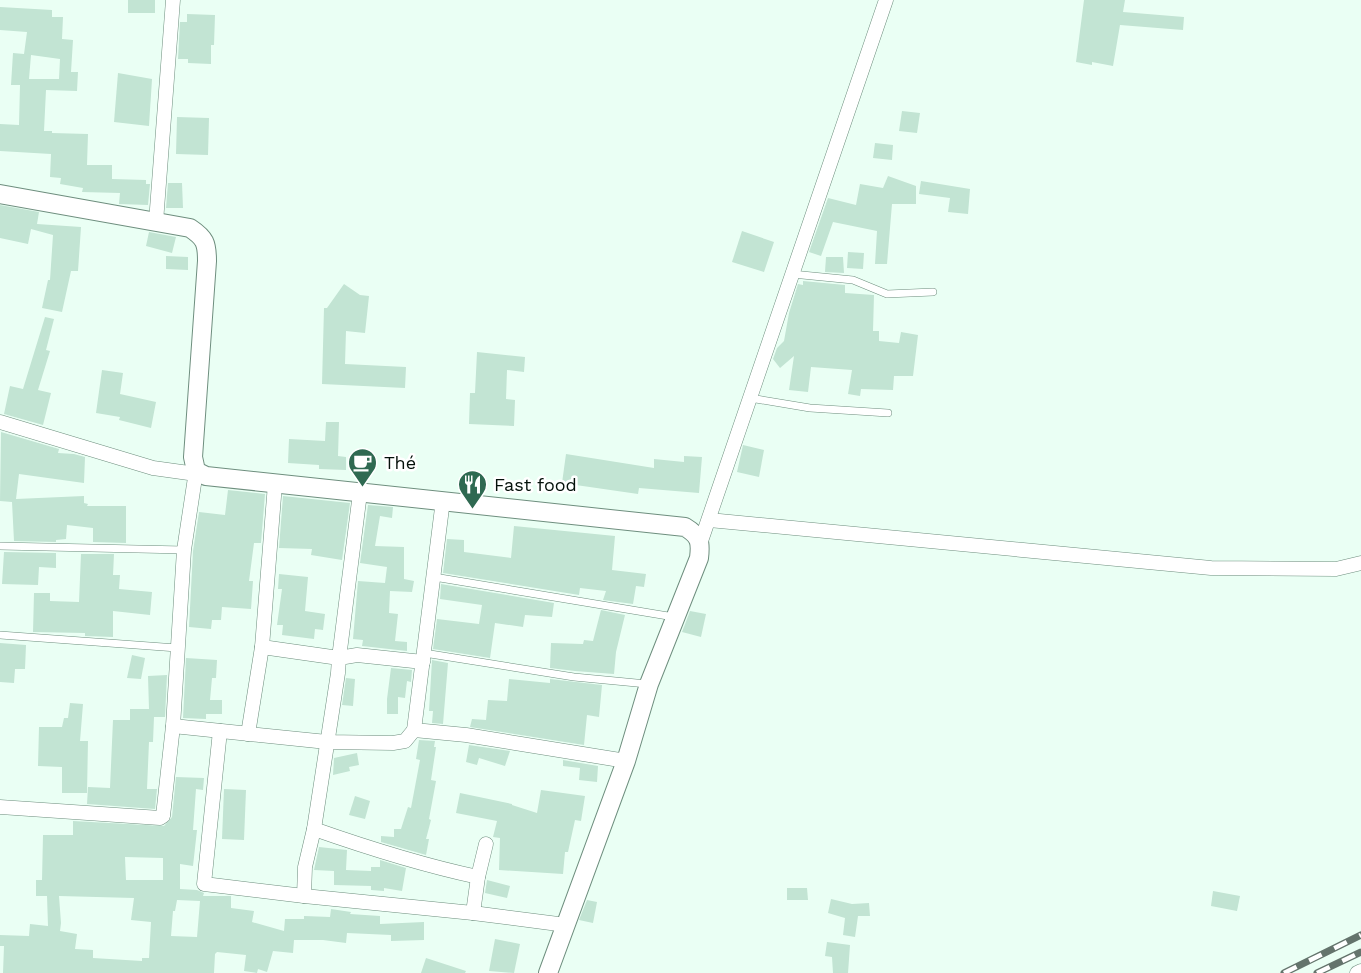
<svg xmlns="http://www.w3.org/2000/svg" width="1361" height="973" viewBox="0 0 1361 973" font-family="'Work Sans',sans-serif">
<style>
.building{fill:#c2e4d3;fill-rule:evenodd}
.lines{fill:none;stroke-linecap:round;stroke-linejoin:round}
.service-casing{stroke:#6e8e7e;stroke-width:8}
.minor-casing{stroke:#6e8e7e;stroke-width:15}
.tertiary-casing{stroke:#6e8e7e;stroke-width:20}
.service{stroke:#fff;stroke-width:7}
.minor{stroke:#fff;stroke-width:14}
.tertiary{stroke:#fff;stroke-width:18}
.rail-casing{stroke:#64746c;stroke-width:7}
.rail{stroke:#fff;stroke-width:4.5;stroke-dasharray:14;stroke-linecap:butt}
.labels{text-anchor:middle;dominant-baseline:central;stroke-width:5;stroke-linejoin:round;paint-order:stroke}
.poi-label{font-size:18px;fill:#04100a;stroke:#fff;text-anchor:start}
</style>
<rect width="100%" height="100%" fill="#eafff4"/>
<g class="building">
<rect x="128" y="0" width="27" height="13"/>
<path d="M 1084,0 L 1125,0 L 1123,12 L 1184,17 L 1183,30 L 1120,25 L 1113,66 L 1092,62 L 1092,65 L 1076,62 Z"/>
<path d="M 0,7 L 52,10 L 52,17 L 63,17 L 62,39 L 73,40 L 71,72 L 78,72 L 77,91 L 46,90 L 44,131 L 52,131 L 52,133 L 88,134 L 87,165 L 112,165 L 112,179 L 146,180 L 146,184 L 150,184 L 148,205 L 119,204 L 120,193 L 82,192 L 83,188 L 60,184 L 61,178 L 50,177 L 51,154 L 0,151 L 0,124 L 19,125 L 20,85 L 11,85 L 13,53 L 24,54 L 27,32 L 0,30 ZM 31,55 L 60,59 L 59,79 L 29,79 Z"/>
<path d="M 187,14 L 215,15 L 214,45 L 211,45 L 211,64 L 188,63 L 188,59 L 178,59 L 180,22 L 187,22 Z"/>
<path d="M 118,73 L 152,79 L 149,126 L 114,122 Z"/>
<path d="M 902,111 L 920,113 L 917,133 L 899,131 Z"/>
<path d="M 177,117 L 209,118 L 208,155 L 176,154 Z"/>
<path d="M 875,143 L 893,145 L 892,160 L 873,158 Z"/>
<path d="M 888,176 L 916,186 L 916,204 L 892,204 L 887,264 L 875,264 L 877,231 L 833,222 L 821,256 L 809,252 L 828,198 L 856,205 L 860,184 L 883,188 Z"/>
<path d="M 921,181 L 970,189 L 968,214 L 948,212 L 950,198 L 919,194 Z"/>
<path d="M 168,183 L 182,183 L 183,208 L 166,208 Z"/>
<path d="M 0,205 L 39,212 L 37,224 L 81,227 L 78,271 L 71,271 L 62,312 L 42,308 L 48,280 L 50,280 L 53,235 L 31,229 L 28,244 L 0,238 Z"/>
<path d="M 742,231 L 774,242 L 764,272 L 732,262 Z"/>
<path d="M 149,232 L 176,237 L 172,253 L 146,246 Z"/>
<path d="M 848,252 L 864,253 L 863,269 L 847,268 Z"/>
<path d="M 166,256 L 188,257 L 188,270 L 166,269 Z"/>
<path d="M 826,257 L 843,257 L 844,273 L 825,272 Z"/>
<path d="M 803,281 L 845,285 L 845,293 L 874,295 L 873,331 L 879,331 L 879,341 L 899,343 L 901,332 L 918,335 L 913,376 L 894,376 L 893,390 L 861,389 L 860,396 L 848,394 L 852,370 L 811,367 L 808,392 L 789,390 L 794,356 L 780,368 L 773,359 L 777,348 L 784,341 L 789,313 L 798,284 L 803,285 Z"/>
<path d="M 344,284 L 360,295 L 369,296 L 365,333 L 346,331 L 345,364 L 406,367 L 405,388 L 322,384 L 324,308 L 327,308 Z"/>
<path d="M 45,317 L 54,319 L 46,350 L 50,351 L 38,390 L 51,393 L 43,425 L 4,414 L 10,386 L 23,389 Z"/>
<path d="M 477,352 L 525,357 L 524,372 L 507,370 L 506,399 L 515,400 L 514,426 L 469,424 L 470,393 L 475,393 Z"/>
<path d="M 102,370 L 123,373 L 120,394 L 156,402 L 151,428 L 119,420 L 120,417 L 96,413 Z"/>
<path d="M 326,422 L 339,422 L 338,456 L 346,457 L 346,470 L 319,469 L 319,465 L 288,463 L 289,439 L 325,441 Z"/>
<path d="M 1,432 L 59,449 L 58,453 L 74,454 L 85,457 L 84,483 L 19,474 L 16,499 L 84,496 L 84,503 L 88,504 L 87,506 L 126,506 L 126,543 L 93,542 L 93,528 L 67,525 L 66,539 L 56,540 L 56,542 L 14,541 L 12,502 L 0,501 Z"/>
<path d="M 743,445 L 764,450 L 759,477 L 737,472 Z"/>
<path d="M 566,454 L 654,468 L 654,459 L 684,462 L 684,456 L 702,457 L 699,493 L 639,488 L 638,494 L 562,483 Z"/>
<path d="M 228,490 L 265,494 L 261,543 L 254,543 L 249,581 L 253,581 L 251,609 L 222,607 L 221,620 L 212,620 L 211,629 L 189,627 L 193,551 L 199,512 L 225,515 Z"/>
<path d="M 283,496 L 350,503 L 342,560 L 311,555 L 312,549 L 279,548 Z"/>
<path d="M 368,505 L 393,507 L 392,518 L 380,516 L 375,546 L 404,547 L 404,579 L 414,581 L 412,592 L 390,591 L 389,613 L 398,614 L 395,641 L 407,642 L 407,651 L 362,646 L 363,640 L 353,639 L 358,581 L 385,583 L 387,567 L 360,563 Z"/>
<path d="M 514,526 L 615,536 L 612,570 L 646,574 L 644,587 L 636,586 L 633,604 L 603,600 L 606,591 L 580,588 L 579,595 L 443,573 L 447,539 L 464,540 L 464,552 L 511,558 Z"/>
<path d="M 4,552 L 56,553 L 56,568 L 39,567 L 38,585 L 2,584 Z"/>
<path d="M 81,554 L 114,554 L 113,575 L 120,575 L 119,589 L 152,592 L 150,615 L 113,611 L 113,637 L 85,636 L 85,633 L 33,632 L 34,593 L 50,593 L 50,601 L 79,602 Z"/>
<path d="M 279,574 L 308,577 L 305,611 L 325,614 L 323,630 L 315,629 L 314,639 L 282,635 L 283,625 L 277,625 L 282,589 L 278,589 Z"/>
<path d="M 441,584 L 554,603 L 552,617 L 525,615 L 523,627 L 495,623 L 490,658 L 433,649 L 437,619 L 479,624 L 482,605 L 440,599 Z"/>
<path d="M 601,610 L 625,615 L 616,652 L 614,674 L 575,671 L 550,668 L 551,643 L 583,644 L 584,640 L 593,641 Z"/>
<path d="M 690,611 L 706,614 L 701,637 L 682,632 Z"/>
<path d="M 0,643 L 26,645 L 25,669 L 15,669 L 14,683 L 0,682 Z"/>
<path d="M 132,655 L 145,658 L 141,679 L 127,678 Z"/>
<path d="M 186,658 L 217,660 L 216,678 L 212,678 L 210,700 L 222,700 L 222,714 L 206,714 L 206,719 L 183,718 Z"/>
<path d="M 432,660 L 448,663 L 443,724 L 432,723 L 433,711 L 429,711 Z"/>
<path d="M 391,668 L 412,670 L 411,682 L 407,681 L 405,698 L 398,697 L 398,714 L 387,714 L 387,699 Z"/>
<path d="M 167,675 L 165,717 L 154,717 L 153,742 L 149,742 L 147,789 L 157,789 L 155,809 L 87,804 L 88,787 L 110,788 L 113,720 L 130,720 L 130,709 L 149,709 L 148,676 Z"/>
<path d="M 346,678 L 355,679 L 353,706 L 342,705 Z"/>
<path d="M 509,679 L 550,683 L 550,679 L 602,685 L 599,717 L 587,715 L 584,745 L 470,727 L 472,719 L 486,720 L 488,700 L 507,701 Z"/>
<path d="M 70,703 L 83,704 L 80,741 L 88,741 L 87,793 L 62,793 L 62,767 L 38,766 L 39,727 L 62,727 L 64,718 L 68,718 Z"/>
<path d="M 419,740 L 435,741 L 434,747 L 436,747 L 431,780 L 436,781 L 429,819 L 431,820 L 426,839 L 429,839 L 426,855 L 381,842 L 381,836 L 394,837 L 394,829 L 401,829 L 408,807 L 411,808 L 420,760 L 416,759 Z"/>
<path d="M 469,745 L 510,751 L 505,766 L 479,758 L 477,765 L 466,762 Z"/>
<path d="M 357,753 L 359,765 L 349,767 L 350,771 L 333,775 L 334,758 Z"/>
<path d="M 563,760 L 598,766 L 597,782 L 579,780 L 580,768 L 563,766 Z"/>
<path d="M 176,777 L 204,778 L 203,790 L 196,789 L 193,830 L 197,830 L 193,866 L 180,864 L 180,889 L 197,890 L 204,893 L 203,896 L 231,896 L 231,908 L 254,911 L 252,922 L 284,931 L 285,919 L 304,919 L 304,916 L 330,917 L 331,909 L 351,912 L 350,914 L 380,916 L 380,924 L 424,922 L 424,940 L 391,941 L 391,935 L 347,933 L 346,943 L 323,940 L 294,940 L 293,953 L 273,951 L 267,972 L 258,969 L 257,973 L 244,971 L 246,955 L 217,952 L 215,954 L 214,973 L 3,973 L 4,946 L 0,946 L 0,935 L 29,936 L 30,924 L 48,926 L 47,896 L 36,896 L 36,880 L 42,880 L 43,835 L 73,835 L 73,821 L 164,826 L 172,817 ZM 125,857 L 163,858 L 163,880 L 126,880 ZM 59,896 L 134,898 L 131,920 L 151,922 L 149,958 L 142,958 L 142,961 L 93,958 L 93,950 L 75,949 L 77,934 L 60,931 L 61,923 ZM 177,900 L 200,901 L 197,937 L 171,936 L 173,911 L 175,911 Z"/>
<path d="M 224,789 L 246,790 L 244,840 L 222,839 Z"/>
<path d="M 541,790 L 585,796 L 581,821 L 575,820 L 568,852 L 565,852 L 563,874 L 499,870 L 500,838 L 493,837 L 497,821 L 456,813 L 460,793 L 512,804 L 512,805 L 537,813 Z"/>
<path d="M 355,796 L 370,801 L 365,819 L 349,815 Z"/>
<path d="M 319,847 L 347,850 L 346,870 L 371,871 L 371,867 L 380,867 L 380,860 L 406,868 L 402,891 L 384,888 L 384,891 L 371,890 L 371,886 L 334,885 L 334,871 L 314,870 Z"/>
<path d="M 487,880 L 510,886 L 507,898 L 485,893 Z"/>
<path d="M 787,888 L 807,888 L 808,900 L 787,900 Z"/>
<path d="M 1213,891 L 1240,896 L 1237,911 L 1211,906 Z"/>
<path d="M 831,899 L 852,904 L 869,903 L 870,916 L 858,916 L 855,937 L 843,935 L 845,918 L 828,913 Z"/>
<path d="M 587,900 L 597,902 L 593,923 L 579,920 Z"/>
<path d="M 495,939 L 520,944 L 514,973 L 489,971 Z"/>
<path d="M 827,942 L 850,945 L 848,973 L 833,973 L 832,957 L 825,956 Z"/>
<path d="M 426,958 L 466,971 L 465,973 L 421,973 Z"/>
</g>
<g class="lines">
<defs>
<g id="service">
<path d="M 792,274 L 853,280 L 887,294 L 933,292"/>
<path d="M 750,398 L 810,408 L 888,413"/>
<path d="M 0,546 L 184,550"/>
<path d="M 434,577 L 674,617"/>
<path d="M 0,635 L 177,648"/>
<path d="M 424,653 L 574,677 L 647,684"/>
</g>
<g id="minor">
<path d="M 156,222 L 173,0"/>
<path d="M 0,422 L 153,468 L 196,474"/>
<path d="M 709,520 L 1211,568 L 1336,569 L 1361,563"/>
<path d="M 700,544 L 886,0"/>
<path d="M 262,647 L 339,658 L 360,493"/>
<path d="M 423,662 L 357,655 L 339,658 L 338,673 L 314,829 L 305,867 L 304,896 L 473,913 L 566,925"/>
<path d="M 173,726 L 327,742 L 393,743 L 405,741 L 414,730 L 443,500"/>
<path d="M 414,730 L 466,735 L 626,761"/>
<path d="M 220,731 L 204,884 L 304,896"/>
<path d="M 248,734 L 262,647 L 275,484"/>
<path d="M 0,807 L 160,818 L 163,816 L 173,726 L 184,550 L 196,471"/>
<path d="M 314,829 C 368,848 422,865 478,877"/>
<path d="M 473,913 L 478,877 L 486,844"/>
<path d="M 1357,973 L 1361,971"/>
</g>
<path id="tertiary" d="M 0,194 L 190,228 C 205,238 207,243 207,261 L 193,457 L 196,471 L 206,476 L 685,527 C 700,536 701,542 699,558 L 649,684 L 626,761 L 548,973"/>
</defs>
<use href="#service" class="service-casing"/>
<use href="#minor" class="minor-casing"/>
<use href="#tertiary" class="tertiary-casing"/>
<use href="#service" class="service"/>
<use href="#minor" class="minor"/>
<use href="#tertiary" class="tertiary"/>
<defs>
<g id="rail">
<path d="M 1284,973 L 1361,935"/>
<path d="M 1317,973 L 1361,952"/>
</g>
</defs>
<use href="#rail" class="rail-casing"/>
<use href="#rail" class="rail"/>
</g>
<defs>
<symbol id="cafe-pin" viewBox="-11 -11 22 30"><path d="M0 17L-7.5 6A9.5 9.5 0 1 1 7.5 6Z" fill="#2f6951" stroke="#fff"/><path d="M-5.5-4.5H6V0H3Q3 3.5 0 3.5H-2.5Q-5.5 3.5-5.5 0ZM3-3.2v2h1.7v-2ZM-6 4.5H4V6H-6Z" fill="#fff"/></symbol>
<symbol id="restaurant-pin" viewBox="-11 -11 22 30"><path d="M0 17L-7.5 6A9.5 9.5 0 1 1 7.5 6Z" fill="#2f6951" stroke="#fff"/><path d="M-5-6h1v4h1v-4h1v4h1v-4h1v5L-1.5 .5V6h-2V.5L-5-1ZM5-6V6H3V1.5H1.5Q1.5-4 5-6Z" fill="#fff"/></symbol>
</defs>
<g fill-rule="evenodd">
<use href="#cafe-pin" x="346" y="446" width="33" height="45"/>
<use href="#restaurant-pin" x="456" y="468" width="33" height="45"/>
</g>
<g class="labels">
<g class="poi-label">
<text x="384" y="462">Thé</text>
<text x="494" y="484">Fast food</text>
</g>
</g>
</svg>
